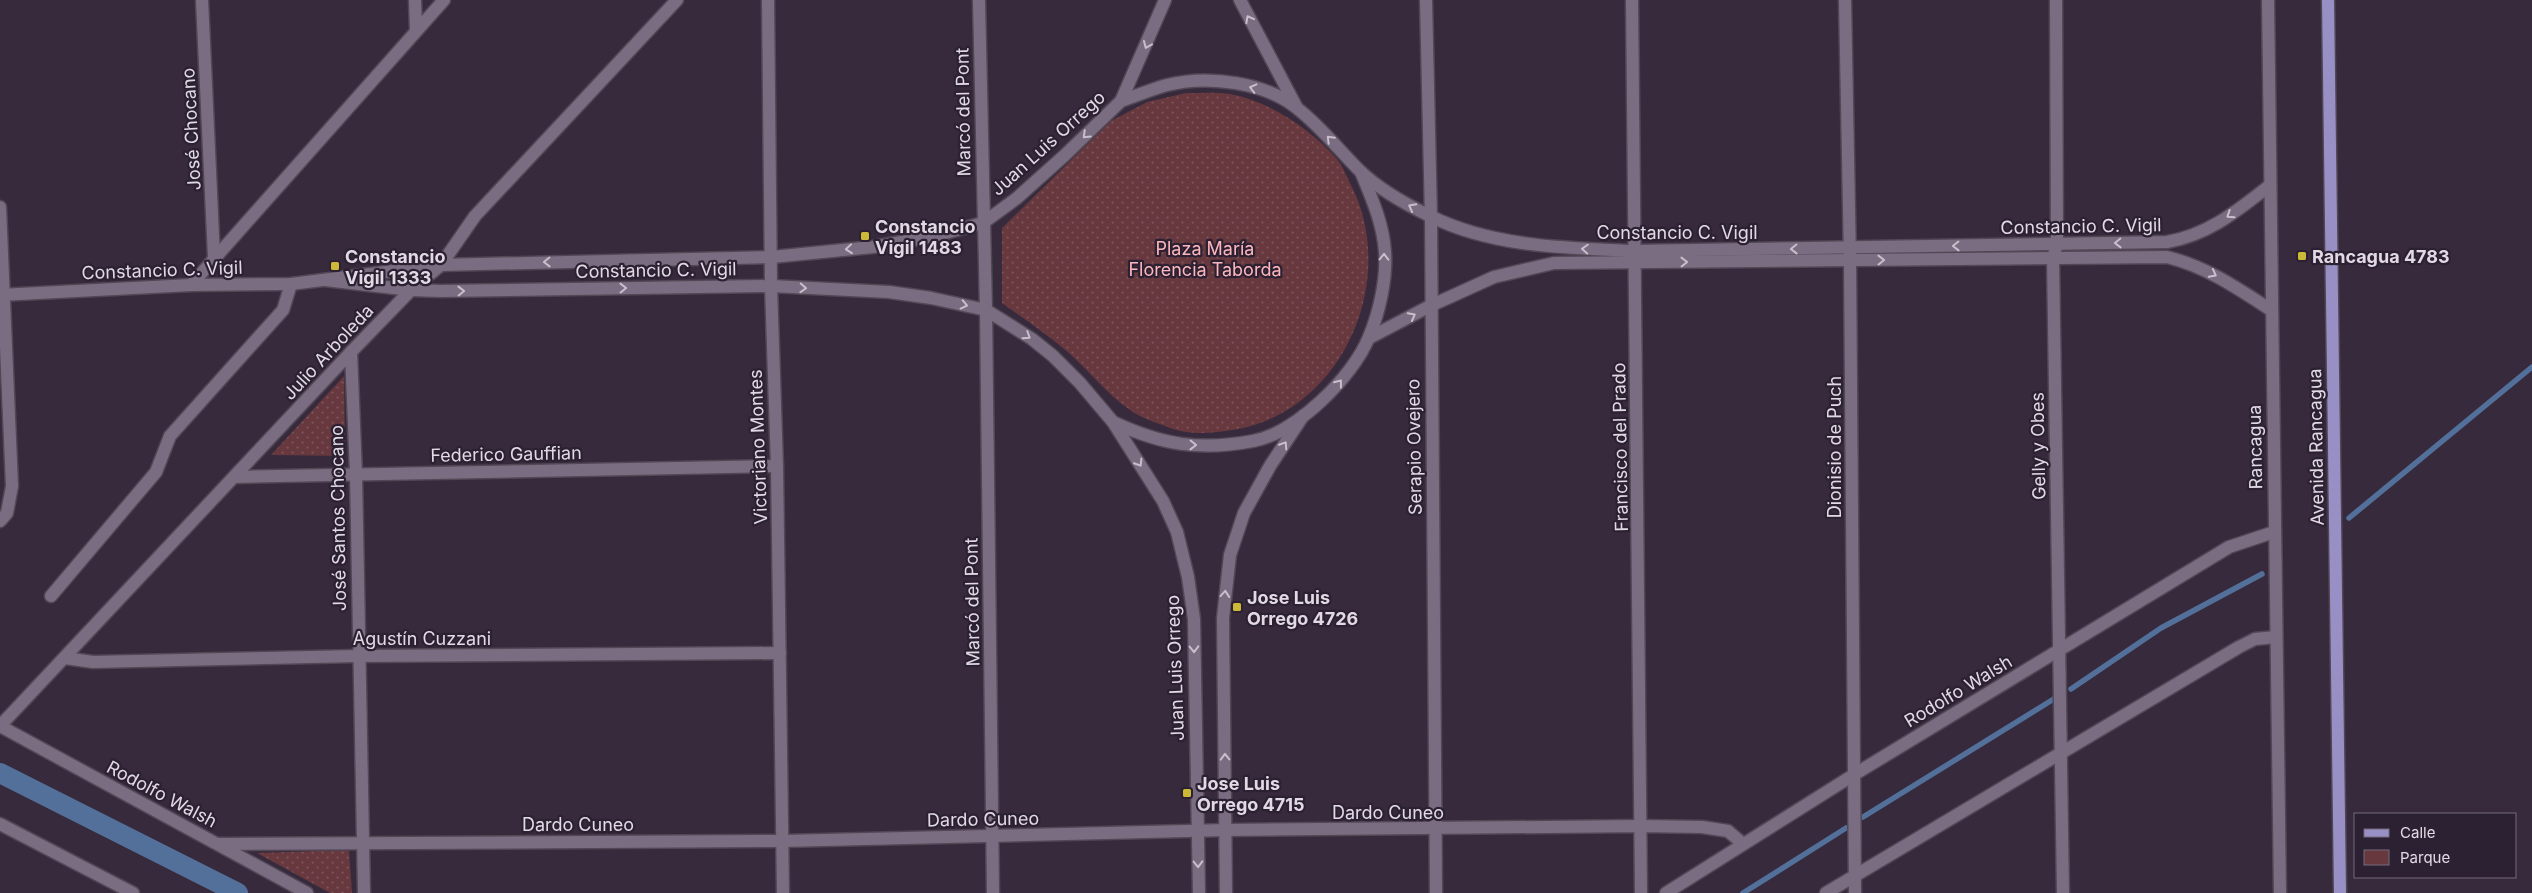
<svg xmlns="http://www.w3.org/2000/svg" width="2532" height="893" viewBox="0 0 2532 893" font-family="Inter,sans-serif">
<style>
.green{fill:url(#green-dots)}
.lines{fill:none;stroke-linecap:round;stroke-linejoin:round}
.stream{stroke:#53709a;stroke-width:5.5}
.canal{stroke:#53709a;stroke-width:20}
.minor-casing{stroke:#514755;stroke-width:15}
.major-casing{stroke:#514755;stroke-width:15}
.minor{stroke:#7b6d81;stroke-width:12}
.major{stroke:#9890c5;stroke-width:12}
.oneway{stroke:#c8bfcc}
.poi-dot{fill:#cdb938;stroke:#2c2132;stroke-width:2}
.labels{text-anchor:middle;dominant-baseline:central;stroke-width:4.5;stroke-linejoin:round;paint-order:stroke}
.street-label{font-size:18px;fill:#e1dae5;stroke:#2c2132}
.poi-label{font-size:18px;font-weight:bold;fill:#e1dae5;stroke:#2c2132;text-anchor:start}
.park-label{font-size:18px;fill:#fdb6bc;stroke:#2c2132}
</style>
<defs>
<pattern id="green-dots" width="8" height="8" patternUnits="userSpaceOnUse" patternTransform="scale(1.25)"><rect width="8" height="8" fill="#67383e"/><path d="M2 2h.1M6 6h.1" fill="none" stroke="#7c545a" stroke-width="1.8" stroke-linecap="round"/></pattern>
</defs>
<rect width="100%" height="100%" fill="#362a3c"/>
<g class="green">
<path d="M 1186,93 C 1200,93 1216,92 1230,94 C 1269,101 1311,129 1337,159 C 1343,166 1347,178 1352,187 C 1399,282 1341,414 1232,430 C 1215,433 1190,435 1173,429 C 1160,424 1141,418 1130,410 C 1107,394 1089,371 1069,353 C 1048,335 1024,319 1002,303 L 1002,228 L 1111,121 L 1147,102 Z"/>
<path d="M 344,376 L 345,456 L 271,455 Z"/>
<path d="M 349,850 L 352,893 L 330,893 L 257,853 Z"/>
</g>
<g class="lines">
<g class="stream">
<path d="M 2349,518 L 2532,367"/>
<path d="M 2071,689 L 2161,628 L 2262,574"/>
<path d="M 1863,817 L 2057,697"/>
<path d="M 1743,893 L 1846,828"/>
</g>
<path class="canal" d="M 0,773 L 238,893"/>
<defs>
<g id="minor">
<path d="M 202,0 L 214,257"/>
<path d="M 415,0 L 416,30"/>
<path d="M 768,0 L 771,286 L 777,466 L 783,893"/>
<path d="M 979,0 L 986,310 L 993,893"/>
<path d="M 1240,0 L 1297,108"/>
<path d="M 1426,0 L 1431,217 L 1436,893"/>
<path d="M 1632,0 L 1641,893"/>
<path d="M 1845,0 L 1850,260 L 1855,893"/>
<path d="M 2056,0 L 2057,244 L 2053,258 L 2063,893"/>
<path d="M 2268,0 L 2280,893"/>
<path d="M 1121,101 C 1136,96 1152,89 1167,85 C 1208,75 1266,82 1298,109 C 1321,127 1339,150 1360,171 C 1380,190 1405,204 1430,216 C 1492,247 1566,248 1634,251 L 2167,242 C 2208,235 2237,211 2269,186"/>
<path d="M 0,207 L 12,486 L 7,513 L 0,521"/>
<path d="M 325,280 L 411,290 L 441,291 L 771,286 L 889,292 L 931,298 L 986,310 L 1032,339 L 1053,356 L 1080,383 L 1113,422 L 1163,501 L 1177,532 L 1188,577 L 1194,619 L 1199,893"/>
<path d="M 191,285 L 444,0"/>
<path d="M 0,295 L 191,285 L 291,284 L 441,265 L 772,257 L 873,247 L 930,237 L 983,223 L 1017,198 L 1065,155 L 1121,101 L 1165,0"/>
<path d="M 1369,338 L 1430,306 L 1494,277 L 1554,263 L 2167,257 C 2207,267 2237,288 2271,310"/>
<path d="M 351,352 L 356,474 L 364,893"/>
<path d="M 1113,422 C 1162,445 1200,451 1253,441 C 1296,433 1353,377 1369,337 C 1379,313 1387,279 1385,252 C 1383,223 1372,199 1361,172"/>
<path d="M 235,477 L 777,466"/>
<path d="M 51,596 L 156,472 L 170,436 L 283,310 L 291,284"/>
<path d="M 65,658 L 93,662 L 358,656 L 780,653"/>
<path d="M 0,726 L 351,352 L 411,290 L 441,265 L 475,216 L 677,0"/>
<path d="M 0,726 L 307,893"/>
<path d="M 0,824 L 133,893"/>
<path d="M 219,844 L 783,841 L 1226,830 L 1641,826 L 1702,827 L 1728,831 L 1743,844"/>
<path d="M 1226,893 L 1223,618 L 1230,555 L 1244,513 L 1270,466 L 1303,416"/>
<path d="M 1666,893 L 1855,774 L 2229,547 L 2274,532"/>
<path d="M 1826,893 L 2239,647 L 2255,639 L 2276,637"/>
</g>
<path id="major" d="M 2328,0 L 2340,893"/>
</defs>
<use href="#minor" class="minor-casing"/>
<use href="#major" class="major-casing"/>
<use href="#minor" class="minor"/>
<use href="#major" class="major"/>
</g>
<defs><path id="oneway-chevron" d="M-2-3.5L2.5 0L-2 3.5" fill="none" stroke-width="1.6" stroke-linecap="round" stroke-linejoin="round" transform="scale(1.25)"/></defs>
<g class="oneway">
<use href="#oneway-chevron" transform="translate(1249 19) rotate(-118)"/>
<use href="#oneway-chevron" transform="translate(1147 45) rotate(113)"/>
<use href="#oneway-chevron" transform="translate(1253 88) rotate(-166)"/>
<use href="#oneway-chevron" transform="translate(1086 135) rotate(136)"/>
<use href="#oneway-chevron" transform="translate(1330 139) rotate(-135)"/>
<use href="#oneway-chevron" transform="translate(1412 207) rotate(-152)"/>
<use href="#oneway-chevron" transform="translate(2230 215) rotate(147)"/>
<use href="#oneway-chevron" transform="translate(2118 243) rotate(179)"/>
<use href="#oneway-chevron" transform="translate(1956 246) rotate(179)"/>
<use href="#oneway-chevron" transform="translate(849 249) rotate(174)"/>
<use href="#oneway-chevron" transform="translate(1585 249) rotate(-177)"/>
<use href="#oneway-chevron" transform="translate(1794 249) rotate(179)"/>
<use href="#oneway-chevron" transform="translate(1384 257) rotate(-89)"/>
<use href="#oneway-chevron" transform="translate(1881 260) rotate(-1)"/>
<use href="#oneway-chevron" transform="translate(547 262) rotate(179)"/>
<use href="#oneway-chevron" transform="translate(1684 262) rotate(-1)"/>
<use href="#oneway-chevron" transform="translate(2213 274) rotate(28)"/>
<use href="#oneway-chevron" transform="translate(623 288) rotate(-1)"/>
<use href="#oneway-chevron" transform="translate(803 288) rotate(3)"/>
<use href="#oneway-chevron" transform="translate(461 291) rotate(-1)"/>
<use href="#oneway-chevron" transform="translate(964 305) rotate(13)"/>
<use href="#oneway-chevron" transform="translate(1412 316) rotate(-28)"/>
<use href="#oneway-chevron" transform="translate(1027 336) rotate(33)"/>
<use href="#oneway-chevron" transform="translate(1339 383) rotate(-52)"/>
<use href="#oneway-chevron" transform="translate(1193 445) rotate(1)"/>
<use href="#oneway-chevron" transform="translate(1284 445) rotate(-57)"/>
<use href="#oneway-chevron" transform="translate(1139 463) rotate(58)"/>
<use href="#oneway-chevron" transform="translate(1225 594) rotate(-85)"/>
<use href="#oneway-chevron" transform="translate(1194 649) rotate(89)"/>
<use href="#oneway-chevron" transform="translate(1225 757) rotate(-91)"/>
<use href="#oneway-chevron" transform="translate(1198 864) rotate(89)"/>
</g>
<g class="poi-dot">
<rect x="860" y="231" width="10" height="10" rx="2.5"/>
<rect x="2297" y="251" width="10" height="10" rx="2.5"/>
<rect x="330" y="261" width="10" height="10" rx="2.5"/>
<rect x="1232" y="602" width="10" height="10" rx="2.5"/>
<rect x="1182" y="788" width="10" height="10" rx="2.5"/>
</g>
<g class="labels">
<g class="street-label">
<text transform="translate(963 112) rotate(-91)">Marcó del Pont</text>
<text transform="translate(191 129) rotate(-93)">José Chocano</text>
<text transform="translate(1048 143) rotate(-42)">Juan Luis Orrego</text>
<text transform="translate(2081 226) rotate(-1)">Constancio C. Vigil</text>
<text x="1677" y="232">Constancio C. Vigil</text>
<text transform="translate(162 270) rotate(-2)">Constancio C. Vigil</text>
<text transform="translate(656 270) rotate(-1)">Constancio C. Vigil</text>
<text transform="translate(328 352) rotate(-47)">Julio Arboleda</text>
<text transform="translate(2038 446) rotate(-91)">Gelly y Obes</text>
<text transform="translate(758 447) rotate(-92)">Victoriano Montes</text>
<text transform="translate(1414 447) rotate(-91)">Serapio Ovejero</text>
<text transform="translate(1620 447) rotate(-91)">Francisco del Prado</text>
<text transform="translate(1834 447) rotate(-90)">Dionisio de Puch</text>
<text transform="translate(2255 447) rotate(-91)">Rancagua</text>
<text transform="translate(2316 447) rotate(-91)">Avenida Rancagua</text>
<text transform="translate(506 454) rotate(-1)">Federico Gauffian</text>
<text transform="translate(338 518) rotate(-91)">José Santos Chocano</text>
<text transform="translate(972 602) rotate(-91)">Marcó del Pont</text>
<text x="422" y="638">Agustín Cuzzani</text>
<text transform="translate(1175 668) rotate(-92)">Juan Luis Orrego</text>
<text transform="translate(1958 691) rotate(-31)">Rodolfo Walsh</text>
<text transform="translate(162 794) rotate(28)">Rodolfo Walsh</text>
<text x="1388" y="812">Dardo Cuneo</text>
<text transform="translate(983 819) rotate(-1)">Dardo Cuneo</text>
<text x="578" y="824">Dardo Cuneo</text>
</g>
<g class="poi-label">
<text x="875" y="226">Constancio<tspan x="875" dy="21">Vigil 1483</tspan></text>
<text x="345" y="256">Constancio<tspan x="345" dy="21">Vigil 1333</tspan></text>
<text x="2312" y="256">Rancagua 4783</text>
<text x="1247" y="597">Jose Luis<tspan x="1247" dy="21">Orrego 4726</tspan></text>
<text x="1197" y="783">Jose Luis<tspan x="1197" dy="21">Orrego 4715</tspan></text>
</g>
<g class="park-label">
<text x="1205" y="248">Plaza María<tspan x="1205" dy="21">Florencia Taborda</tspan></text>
</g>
</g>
<rect x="2354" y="813" width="162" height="65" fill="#2c2132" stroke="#746b7a"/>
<rect x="2364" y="829" width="25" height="8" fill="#9890c5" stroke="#746b7a"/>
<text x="2400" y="838" font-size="15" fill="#e1dae5">Calle</text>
<rect x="2364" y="850" width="25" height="15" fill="#67383e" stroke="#746b7a"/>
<text x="2400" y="863" font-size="15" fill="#e1dae5">Parque</text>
</svg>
